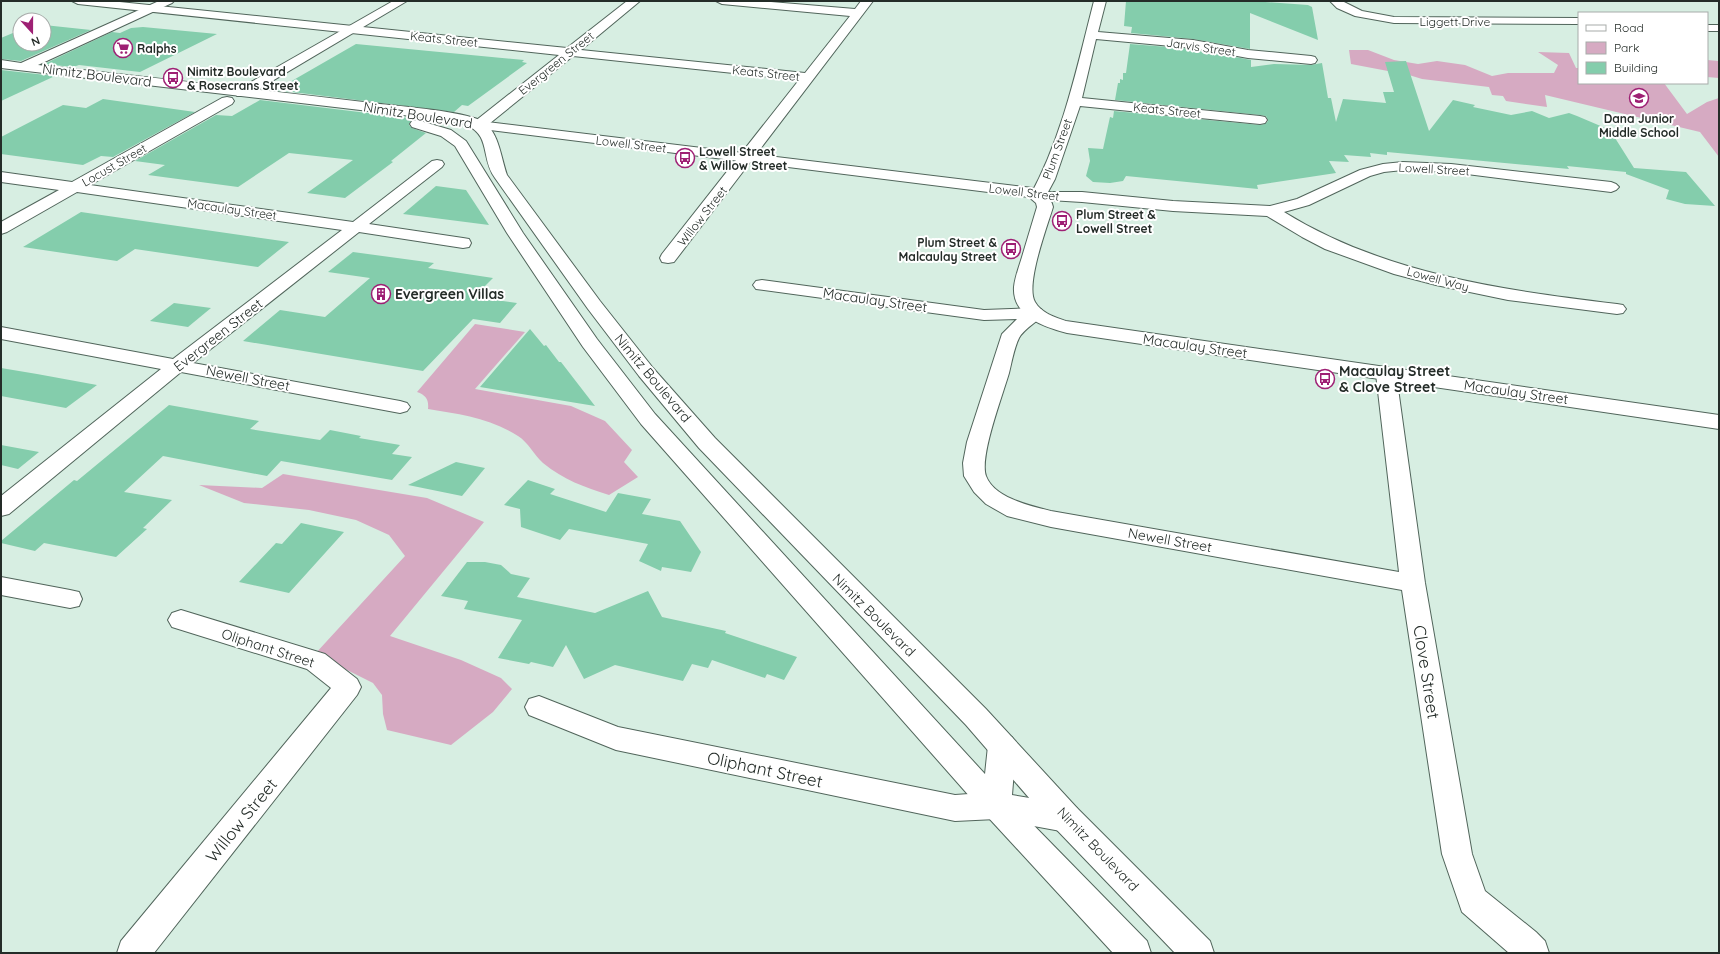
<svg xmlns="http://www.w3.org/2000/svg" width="1720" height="954" viewBox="0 0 1720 954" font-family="Quicksand,sans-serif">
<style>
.green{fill:#d6aac2}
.building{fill:#84cdac}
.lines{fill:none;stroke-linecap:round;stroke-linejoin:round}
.minor-casing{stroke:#51655b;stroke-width:2}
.tertiary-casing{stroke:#51655b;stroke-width:2}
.primary-casing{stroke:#51655b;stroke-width:2}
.minor{fill:#fff;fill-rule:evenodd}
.tertiary{fill:#fff;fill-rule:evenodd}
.primary{fill:#fff;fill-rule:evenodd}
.labels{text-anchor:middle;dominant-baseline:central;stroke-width:4;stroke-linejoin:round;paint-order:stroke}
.far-street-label{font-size:12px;fill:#242c28;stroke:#fff}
.far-poi-label{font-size:12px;font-weight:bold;fill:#242c28;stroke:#fff;text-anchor:start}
.street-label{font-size:14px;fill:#242c28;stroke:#fff}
.poi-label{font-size:14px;font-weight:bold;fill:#242c28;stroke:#fff;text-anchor:start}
.near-street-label{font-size:17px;fill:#242c28;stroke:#fff}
</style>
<rect width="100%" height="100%" fill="#d7eee2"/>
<g class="green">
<path d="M 1349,50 L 1368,50 L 1394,60 L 1418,64 L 1437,61 L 1465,65 L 1492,76 L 1508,73 L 1554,73 L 1558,65 L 1538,52 L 1569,53 L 1576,68 L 1579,68 L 1579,83 L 1664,83 L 1687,114 L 1707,102 L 1719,98 L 1719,157 L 1700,132 L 1545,95 L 1547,107 L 1506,101 L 1503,96 L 1492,95 L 1489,87 L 1422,79 L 1409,75 L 1351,64 Z"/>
<path d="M 1707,60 L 1719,61 L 1719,78 L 1707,77 Z"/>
<path d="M 475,324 L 525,332 L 475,389 L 571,406 L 605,421 L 632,450 L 624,462 L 638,477 L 609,495 C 584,487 564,480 543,463 C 534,455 528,442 518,436 C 490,418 459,414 428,409 C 429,400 426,395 417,392 Z"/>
<path d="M 283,474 L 427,498 L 484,522 L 390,636 L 461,660 L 501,678 L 512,689 L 493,712 L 451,745 L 387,730 L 383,714 L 382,695 L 373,683 L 315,654 L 405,556 L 389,535 L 356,520 L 309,510 L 244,503 L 199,485 L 262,488 Z"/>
</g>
<g class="building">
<path d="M 1126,1 L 1252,1 L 1308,5 L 1312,7 L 1318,40 L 1250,13 L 1250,49 L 1193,39 L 1131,33 L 1132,27 L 1124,26 Z"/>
<path d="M 44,25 L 91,30 L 21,61 L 1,59 L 1,38 L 20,30 L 20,44 L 44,44 Z"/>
<path d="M 143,27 L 217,34 L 140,72 L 79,65 L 73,67 L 44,64 L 112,32 L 120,33 L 131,28 Z"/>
<path d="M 356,44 L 524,60 L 522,62 L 527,63 L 468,106 L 462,105 L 454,112 L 276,90 Z"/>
<path d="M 1130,44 L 1193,49 L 1251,60 L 1251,67 L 1274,64 L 1311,65 L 1322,63 L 1328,98 L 1331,98 L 1336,122 L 1343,99 L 1386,103 L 1383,92 L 1394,92 L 1385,62 L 1406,61 L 1429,131 L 1453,100 L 1475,105 L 1473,107 L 1511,115 L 1532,111 L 1549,118 L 1569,113 L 1577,116 L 1610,130 L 1634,168 L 1686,172 L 1715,206 L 1685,204 L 1666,199 L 1669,190 L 1626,174 L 1626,172 L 1567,166 L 1569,169 L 1387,152 L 1387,155 L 1370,153 L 1371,157 L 1344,155 L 1349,162 L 1329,161 L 1336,173 L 1257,185 L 1258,189 L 1126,176 L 1123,181 L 1110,183 L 1093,182 L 1086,176 L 1090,161 L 1088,148 L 1103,149 L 1110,117 L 1113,118 L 1114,111 L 1260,125 L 1265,124 L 1268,121 L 1266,116 L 1260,115 L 1115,100 L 1118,83 L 1120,83 L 1120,79 L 1123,80 L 1123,73 L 1126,73 Z"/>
<path d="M 1,70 L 55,76 L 1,101 Z"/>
<path d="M 103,99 L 195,112 L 113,157 L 101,156 L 83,165 L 1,154 L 1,137 L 63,105 L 86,108 Z"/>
<path d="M 260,100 L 417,119 L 411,120 L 409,125 L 412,128 L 426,133 L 391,161 L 393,162 L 345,198 L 307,193 L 353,160 L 289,153 L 238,187 L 148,175 L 165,165 L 135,161 L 216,115 L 232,116 Z"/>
<path d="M 436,186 L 466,190 L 489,225 L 403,214 Z"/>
<path d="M 81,212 L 122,218 L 289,242 L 258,267 L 135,249 L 117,261 L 23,247 Z"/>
<path d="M 353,252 L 434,263 L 428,268 L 493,278 L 474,297 L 517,303 L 500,323 L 473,319 L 423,371 L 243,341 L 280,310 L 325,317 L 370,278 L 328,272 Z"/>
<path d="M 174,303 L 211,308 L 188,327 L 150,321 Z"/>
<path d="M 530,329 L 544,346 L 546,345 L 559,362 L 561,362 L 595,406 L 480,387 Z"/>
<path d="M 1,368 L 37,374 L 97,385 L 66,408 L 1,396 Z"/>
<path d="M 169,405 L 259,421 L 250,429 L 320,440 L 330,430 L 361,436 L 359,438 L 400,445 L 392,454 L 412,457 L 392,480 L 281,461 L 267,476 L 163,456 L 124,492 L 172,500 L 143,528 L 147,529 L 116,557 L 44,543 L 35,551 L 1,543 L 1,541 L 74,480 L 77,481 Z"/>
<path d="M 1,445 L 39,452 L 18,469 L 1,465 Z"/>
<path d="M 456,462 L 485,468 L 462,496 L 408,485 Z"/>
<path d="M 528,480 L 555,489 L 550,494 L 606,512 L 618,493 L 651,499 L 642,514 L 680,521 L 701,552 L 691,572 L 662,567 L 661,571 L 639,561 L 648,544 L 569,529 L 560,540 L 521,527 L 520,509 L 504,505 Z"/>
<path d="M 301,523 L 344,532 L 289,593 L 239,582 L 276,543 L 282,544 Z"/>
<path d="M 467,562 L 485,562 L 501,565 L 511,574 L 530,578 L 517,597 L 595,613 L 648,591 L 662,617 L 726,631 L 725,633 L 797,657 L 784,680 L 767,674 L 765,678 L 712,660 L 708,668 L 692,664 L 683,681 L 615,665 L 584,679 L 566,645 L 553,667 L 531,662 L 529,664 L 498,658 L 522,620 L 464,609 L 468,601 L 441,596 Z"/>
</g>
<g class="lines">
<defs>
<g id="minor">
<path d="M 72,1 L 110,1 L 567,48 L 627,1 L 640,1 L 581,50 L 805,73 L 850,16 L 722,4 L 716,1 L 760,1 L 855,9 L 861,1 L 873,1 L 674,262 L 668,263 L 662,262 L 660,258 L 662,254 L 799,80 L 573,56 L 484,128 L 479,129 L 474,128 L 472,125 L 474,122 L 559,55 L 78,4 Z"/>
<path d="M 1094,1 L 1106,1 L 1098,32 L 1193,40 L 1248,50 L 1311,56 L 1315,57 L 1317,60 L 1315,63 L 1311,64 L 1248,58 L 1193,48 L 1096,39 L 1082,98 L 1260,116 L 1265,117 L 1267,120 L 1265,123 L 1260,124 L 1080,106 L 1055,179 L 1048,192 L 1082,192 L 1173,201 L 1270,206 L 1297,199 L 1360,170 L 1383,164 L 1403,162 L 1451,164 L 1611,182 L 1616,184 L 1619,187 L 1616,190 L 1611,192 L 1451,172 L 1403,170 L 1384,172 L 1370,176 L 1309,205 L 1284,212 C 1384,274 1502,290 1617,304 L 1623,305 L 1626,309 L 1623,313 L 1617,314 L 1508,300 L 1436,285 L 1394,274 L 1325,249 L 1302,237 L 1267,216 L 1173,211 L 1082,202 L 1033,199 L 1030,196 C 1063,136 1077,67 1094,1 Z"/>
<path d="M 1330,1 L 1342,1 L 1362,11 L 1394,17 L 1579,18 L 1579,24 L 1394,23 L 1355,16 L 1337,8 Z"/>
<rect x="1707" y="25" width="12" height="6"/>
<path d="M 227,97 L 232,98 L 234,101 L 232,104 L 90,185 L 353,222 L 432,161 L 437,160 L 442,161 L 444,164 L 442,167 L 369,224 L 463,238 L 469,239 L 471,243 L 469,247 L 463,248 L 359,232 L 193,363 L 400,401 L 407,403 L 410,407 L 407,411 L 400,413 L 181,372 L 9,514 L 1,516 L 1,496 L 161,369 L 1,339 L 1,327 L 173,359 L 342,230 L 77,192 L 7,232 L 1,234 L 1,222 L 59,190 L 1,182 L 1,172 L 72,182 L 222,98 Z"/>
<path d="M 762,280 L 984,310 L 1035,308 L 1041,309 L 1044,313 L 1041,317 C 1035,323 1023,330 1019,338 C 1014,348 1012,361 1009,373 C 1003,394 979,457 986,476 C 994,498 1031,506 1051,511 L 1399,572 L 1376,374 L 1379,370 L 1386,368 L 1393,370 L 1396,374 L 1425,583 L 1472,854 L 1485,891 L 1536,932 L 1545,941 L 1549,953 L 1509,953 L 1462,912 L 1442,854 L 1402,590 L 1051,527 L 1007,516 L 986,504 L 974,492 L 964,476 L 963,463 L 967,442 L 1002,334 L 1017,319 L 984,320 L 756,289 L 753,285 L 756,281 Z"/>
<path d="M 1,577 L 70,590 L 79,592 L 82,599 L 79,606 L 70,608 L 1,595 Z"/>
<path d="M 181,610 L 325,654 L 357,679 L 361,687 L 357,695 L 154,953 L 117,953 L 121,941 L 331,688 L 307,669 L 172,627 L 168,620 L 172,613 Z"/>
<path d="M 539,696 L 618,727 L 955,795 L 983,793 L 988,746 L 992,737 L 1002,734 L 1012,737 L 1016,746 L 1012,795 L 1066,804 L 1077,808 L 1081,818 L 1077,828 L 1066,832 L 996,819 L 955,821 L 616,750 L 529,715 L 525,707 L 529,699 Z"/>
</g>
<g id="tertiary">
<path d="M 393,1 L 407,1 L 247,96 L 237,96 L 235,93 L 237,90 Z"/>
<path d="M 479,121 L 1033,188 C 1043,191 1051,197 1053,207 C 1047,227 1025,285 1035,302 C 1041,313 1055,317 1066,321 L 1719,415 L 1719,429 L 1067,333 C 1044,327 1012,316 1014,287 C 1015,277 1019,267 1022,257 C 1027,240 1032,224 1037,207 L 1036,203 L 1029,197 L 474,128 L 472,125 L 474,122 Z"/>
</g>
<g id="primary">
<path d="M 159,1 L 174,1 L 172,3 L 38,65 C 149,77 260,90 372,103 C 394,106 470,111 485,123 C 499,134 501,158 507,175 L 600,301 L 653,368 L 715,438 L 986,709 L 1077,808 L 1210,941 L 1214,953 L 1175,953 L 1055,828 L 966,725 L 699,448 L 639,376 L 588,309 L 495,178 C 480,157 492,136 465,124 L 403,115 L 1,68 L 1,60 L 21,63 Z"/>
<path d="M 417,120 L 451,130 L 466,141 L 523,233 L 597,339 L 655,414 L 1006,797 L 1147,941 L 1151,953 L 1113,953 L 986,815 L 641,424 L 583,347 L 507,233 L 455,146 L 441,136 L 412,127 L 410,124 L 412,121 Z"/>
</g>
</defs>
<use href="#minor" class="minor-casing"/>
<use href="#tertiary" class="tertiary-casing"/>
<use href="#primary" class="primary-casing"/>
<use href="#minor" class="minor"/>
<use href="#tertiary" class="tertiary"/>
<use href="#primary" class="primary"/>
</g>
<defs>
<symbol id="supermarket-ring" viewBox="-11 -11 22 22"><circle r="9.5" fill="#fff" stroke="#9e2074" stroke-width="1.5"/><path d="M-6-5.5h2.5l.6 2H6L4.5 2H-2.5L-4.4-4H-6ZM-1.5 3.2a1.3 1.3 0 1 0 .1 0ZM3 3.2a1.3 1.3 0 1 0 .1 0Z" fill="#9e2074"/></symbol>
<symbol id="bus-ring" viewBox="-11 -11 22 22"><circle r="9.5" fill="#fff" stroke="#9e2074" stroke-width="1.5"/><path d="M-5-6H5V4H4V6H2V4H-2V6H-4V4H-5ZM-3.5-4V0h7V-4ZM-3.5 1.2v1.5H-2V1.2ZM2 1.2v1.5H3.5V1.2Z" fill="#9e2074"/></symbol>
<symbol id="school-ring" viewBox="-11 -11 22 22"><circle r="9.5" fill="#fff" stroke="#9e2074" stroke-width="1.5"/><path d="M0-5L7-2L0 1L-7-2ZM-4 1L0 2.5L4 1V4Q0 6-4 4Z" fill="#9e2074"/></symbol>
<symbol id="building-ring" viewBox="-11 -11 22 22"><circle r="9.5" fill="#fff" stroke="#9e2074" stroke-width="1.5"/><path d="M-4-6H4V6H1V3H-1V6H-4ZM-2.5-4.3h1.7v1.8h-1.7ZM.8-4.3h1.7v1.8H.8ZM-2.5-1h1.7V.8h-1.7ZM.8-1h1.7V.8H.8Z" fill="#9e2074"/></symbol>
</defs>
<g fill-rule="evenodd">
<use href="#supermarket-ring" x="112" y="37" width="22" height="22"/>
<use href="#bus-ring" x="162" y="67" width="22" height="22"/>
<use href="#school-ring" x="1628" y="87" width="22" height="22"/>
<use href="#bus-ring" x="674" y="147" width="22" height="22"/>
<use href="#bus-ring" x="1051" y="210" width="22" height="22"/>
<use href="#bus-ring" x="1000" y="238" width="22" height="22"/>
<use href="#building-ring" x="370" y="283" width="22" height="22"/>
<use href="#bus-ring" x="1314" y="368" width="22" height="22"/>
</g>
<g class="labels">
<g class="far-street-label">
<text x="1455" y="21">Liggett Drive</text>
<text transform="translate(444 39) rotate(6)">Keats Street</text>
<text transform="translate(1201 47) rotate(8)">Jarvis Street</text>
<text transform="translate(556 63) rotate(-39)">Evergreen Street</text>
<text transform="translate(766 73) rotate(6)">Keats Street</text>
<text transform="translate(1167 110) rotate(6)">Keats Street</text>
<text transform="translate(631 144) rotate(7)">Lowell Street</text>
<text transform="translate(1057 149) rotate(-70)">Plum Street</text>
<text transform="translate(114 165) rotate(-30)">Locust Street</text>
<text transform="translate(1434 169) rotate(3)">Lowell Street</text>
<text transform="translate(1024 192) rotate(7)">Lowell Street</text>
<text transform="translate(232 209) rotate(8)">Macaulay Street</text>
<text transform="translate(702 216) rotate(-52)">Willow Street</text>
<text transform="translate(1438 279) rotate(15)">Lowell Way</text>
</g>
<g class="far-poi-label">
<text x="137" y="48">Ralphs</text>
<text x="187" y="71">Nimitz Boulevard<tspan x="187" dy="14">&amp; Rosecrans Street</tspan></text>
<text x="1639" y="118" text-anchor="middle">Dana Junior<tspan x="1639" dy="14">Middle School</tspan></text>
<text x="699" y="151">Lowell Street<tspan x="699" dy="14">&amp; Willow Street</tspan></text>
<text x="1076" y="214">Plum Street &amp;<tspan x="1076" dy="14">Lowell Street</tspan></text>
<text x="997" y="242" text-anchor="end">Plum Street &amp;<tspan x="997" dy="14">Malcaulay Street</tspan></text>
</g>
<g class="street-label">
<text transform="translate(97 75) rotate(7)">Nimitz Boulevard</text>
<text transform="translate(418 115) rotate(9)">Nimitz Boulevard</text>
<text transform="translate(875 300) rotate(8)">Macaulay Street</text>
<text transform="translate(218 335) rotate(-38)">Evergreen Street</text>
<text transform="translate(1195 346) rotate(8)">Macaulay Street</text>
<text transform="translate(248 378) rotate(11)">Newell Street</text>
<text transform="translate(653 378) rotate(50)">Nimitz Boulevard</text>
<text transform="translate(1516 392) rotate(8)">Macaulay Street</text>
<text transform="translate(1170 540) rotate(10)">Newell Street</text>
<text transform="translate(874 615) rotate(45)">Nimitz Boulevard</text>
<text transform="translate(268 648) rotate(18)">Oliphant Street</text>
<text transform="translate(1098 849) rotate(46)">Nimitz Boulevard</text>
</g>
<g class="poi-label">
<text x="395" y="294">Evergreen Villas</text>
<text x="1339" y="371">Macaulay Street<tspan x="1339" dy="16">&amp; Clove Street</tspan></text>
</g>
<g class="near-street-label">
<text transform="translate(1427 672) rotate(81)">Clove Street</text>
<text transform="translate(765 769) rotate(12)">Oliphant Street</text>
<text transform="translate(241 820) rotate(-51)">Willow Street</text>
</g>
</g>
<rect width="1720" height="954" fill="none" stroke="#242c28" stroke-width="4"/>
<rect x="1578" y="12" width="130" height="72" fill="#ffffff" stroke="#a7aba9"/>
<rect x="1586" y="25" width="20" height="6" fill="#ffffff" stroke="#a7aba9"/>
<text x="1614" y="32" font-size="12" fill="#242c28">Road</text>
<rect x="1586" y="42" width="20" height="12" fill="#d6aac2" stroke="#a7aba9"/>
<text x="1614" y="52" font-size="12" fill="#242c28">Park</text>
<rect x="1586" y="62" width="20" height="12" fill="#84cdac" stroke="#a7aba9"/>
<text x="1614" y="72" font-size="12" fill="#242c28">Building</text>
<g transform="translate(32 32) rotate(159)"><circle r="19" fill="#ffffff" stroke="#a7aba9"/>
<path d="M0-3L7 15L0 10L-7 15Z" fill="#9e2074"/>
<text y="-6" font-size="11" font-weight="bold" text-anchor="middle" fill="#242c28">N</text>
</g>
</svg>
